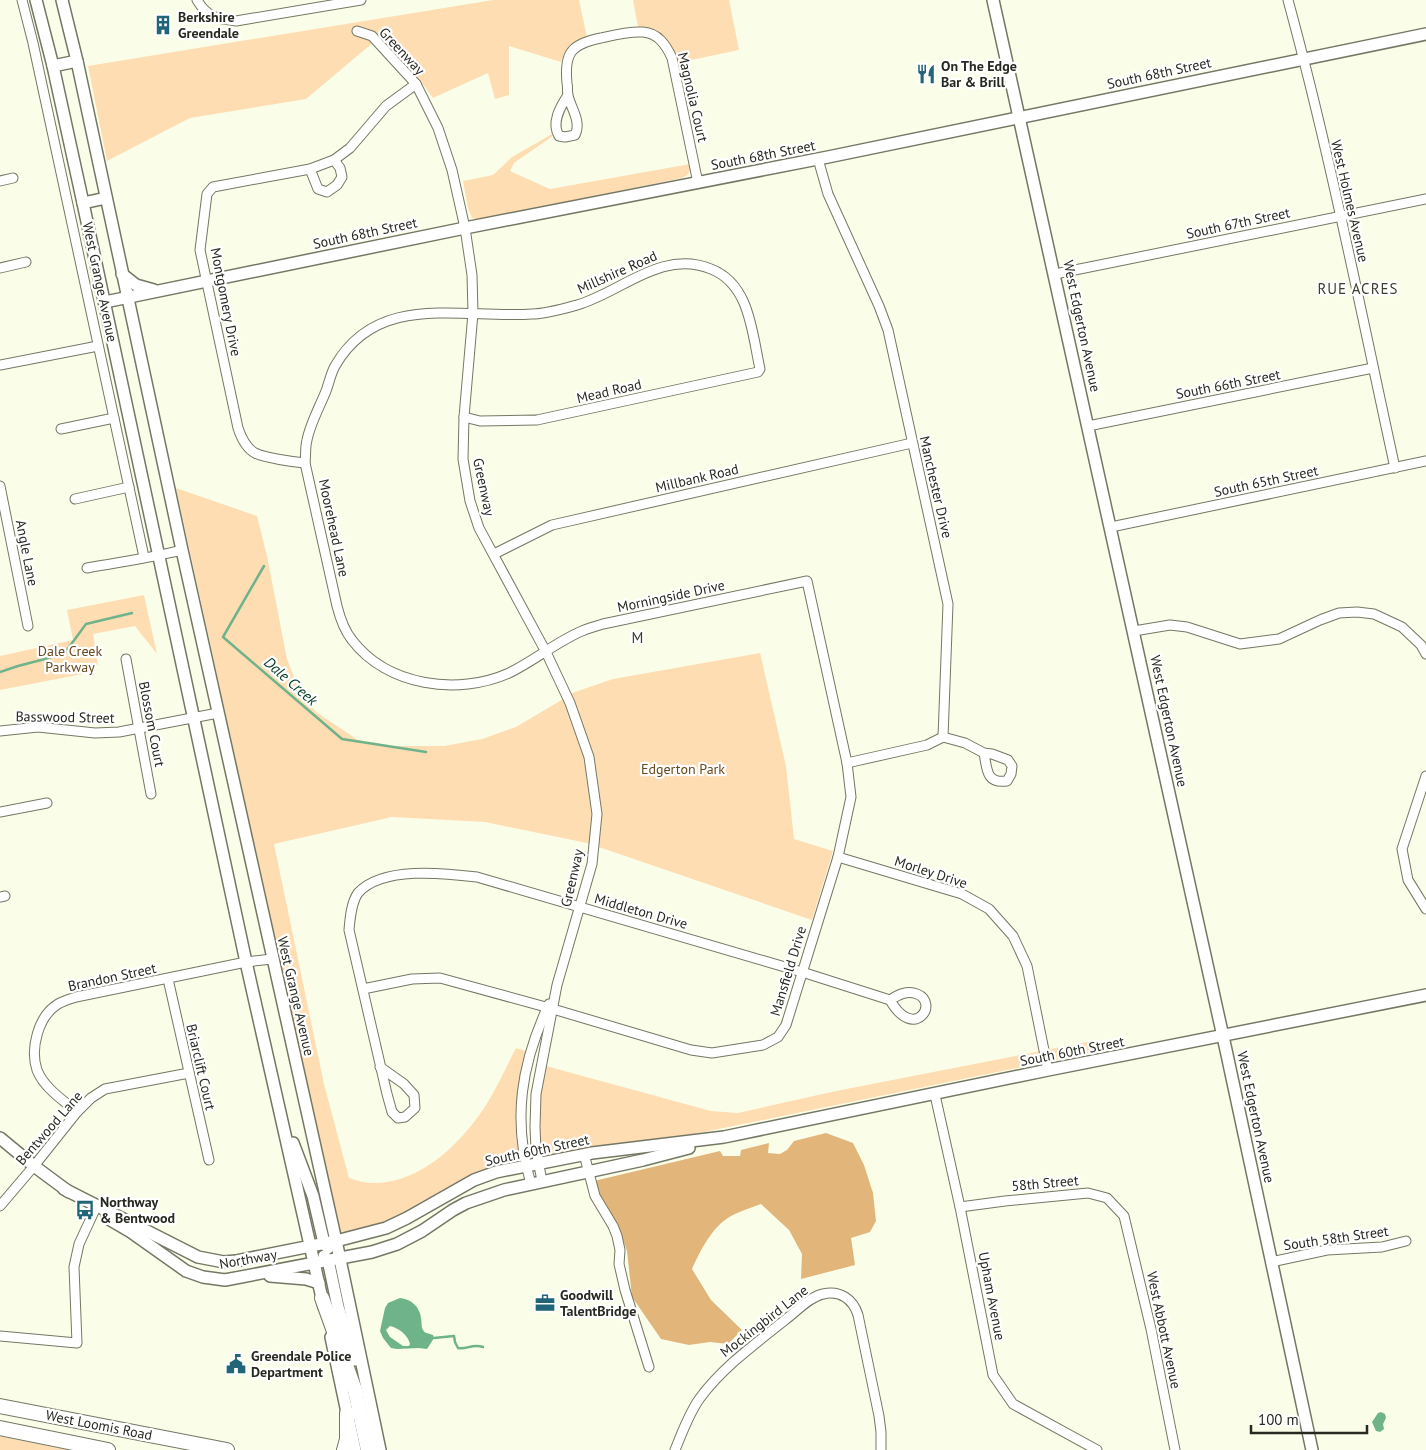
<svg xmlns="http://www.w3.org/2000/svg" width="1426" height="1450" viewBox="0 0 1426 1450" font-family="'PT Sans',sans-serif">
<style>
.green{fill:#feddb3}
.forest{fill:#e2b57a}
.water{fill:#6fb38b;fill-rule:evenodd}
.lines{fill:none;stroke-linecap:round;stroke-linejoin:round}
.stream{stroke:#6fb38b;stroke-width:2.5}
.minor-casing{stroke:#747764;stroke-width:11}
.tertiary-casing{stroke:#747764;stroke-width:14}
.primary-casing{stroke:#747764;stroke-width:16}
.minor{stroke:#fff;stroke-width:9}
.tertiary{stroke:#fff;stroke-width:11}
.primary{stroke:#fff;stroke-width:14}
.labels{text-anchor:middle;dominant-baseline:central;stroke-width:4.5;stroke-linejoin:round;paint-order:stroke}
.poi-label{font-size:14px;font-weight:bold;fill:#272820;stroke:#fff;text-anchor:start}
.street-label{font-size:14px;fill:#272820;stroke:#fff}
.park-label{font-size:14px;fill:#67481c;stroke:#fff}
.neighbourhood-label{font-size:15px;letter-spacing:1px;fill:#3a3d2c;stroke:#fff}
.water-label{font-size:15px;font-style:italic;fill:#033d23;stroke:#fff}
</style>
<rect width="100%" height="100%" fill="#fafee9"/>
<g class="green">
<path d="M 493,0 L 579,0 L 587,37 C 574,41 567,50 561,62 L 509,46 L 509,95 L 495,99 L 488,73 L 433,98 L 415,74 L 381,36 L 306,99 L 190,118 L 107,161 L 88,66 Z"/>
<path d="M 633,0 L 729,0 L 739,50 L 677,63 L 648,29 L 638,27 Z"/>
<path d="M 552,134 L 553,136 L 514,163 L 510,171 L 550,189 L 690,164 C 691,171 689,175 682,178 L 479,220 L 472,218 L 468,208 L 463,181 L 493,175 L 512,157 Z"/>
<path d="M 176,488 L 257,516 L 267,556 L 287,659 L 299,690 L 316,712 L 358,740 L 394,746 L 444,746 L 482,739 L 516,727 L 575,692 L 613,679 L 760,653 L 786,766 L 794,839 L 833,851 L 812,920 L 587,843 L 485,822 L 392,817 L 274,844 L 324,1084 L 349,1178 C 356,1180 364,1183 371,1183 C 421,1185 465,1140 489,1100 C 499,1084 507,1065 516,1048 L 526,1051 C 517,1089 515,1119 519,1158 L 514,1163 L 478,1173 L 455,1183 L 394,1218 L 380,1224 L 345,1234 L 341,1233 L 339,1230 Z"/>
<path d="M 144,595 L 157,654 L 135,626 L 93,634 L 98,665 L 87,668 L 88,673 L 0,690 L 0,656 L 73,640 L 67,610 Z"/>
<path d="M 1097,1040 L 1100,1051 L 660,1141 L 592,1147 L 547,1156 L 542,1155 L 540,1150 L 539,1094 L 546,1066 L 711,1111 L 738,1113 L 836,1091 Z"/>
<path d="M 0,1436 L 69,1450 L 0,1450 Z"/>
</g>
<path class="forest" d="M 826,1133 L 853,1143 L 864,1165 L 873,1193 L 876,1221 L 870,1232 L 851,1238 L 855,1265 L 801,1279 L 802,1254 L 789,1230 L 761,1204 C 753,1207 743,1210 735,1214 C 714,1223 701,1249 692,1269 L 711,1300 L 742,1330 L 728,1344 L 710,1342 L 689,1345 L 661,1339 L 632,1297 L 627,1251 L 617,1223 L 600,1200 L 594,1181 L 720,1151 L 723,1156 L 740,1156 L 741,1150 L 769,1143 L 768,1153 L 780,1154 L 787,1150 L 794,1141 Z"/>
<g class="water">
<path d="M 400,1298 C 411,1299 420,1307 421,1318 C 422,1322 421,1327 423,1330 C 425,1334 429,1333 433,1335 L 434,1338 L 427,1349 L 419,1348 L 397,1349 L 391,1348 L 383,1338 L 380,1331 L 385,1308 L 388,1303 ZM 390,1326 C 399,1328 408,1335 410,1344 L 409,1346 L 403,1346 L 390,1337 L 386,1330 Z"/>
<path d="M 1381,1412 L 1385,1414 L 1386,1418 L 1383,1424 L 1384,1429 L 1380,1432 L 1376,1431 L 1372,1422 L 1378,1413 Z"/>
</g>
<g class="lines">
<g class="stream">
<path d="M 264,566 L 223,637 L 342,739 L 426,752"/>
<path d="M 0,672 L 18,666 L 64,654 L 86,624 L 132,613"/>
<path d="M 434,1338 L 454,1336 L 455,1342 L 458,1348 C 467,1350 472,1343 483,1347"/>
</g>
<defs>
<g id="minor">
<path d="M 22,0 L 33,43 L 144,557"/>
<path d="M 197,0 C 207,17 217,19 236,21 L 361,0"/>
<path d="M 1288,0 C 1330,154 1361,312 1395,468"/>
<path d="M 357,31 L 372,36 L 416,84 L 438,128 L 452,170 L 465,228 L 472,275 L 473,313 L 464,417 L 463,459 L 470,501 L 479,528 L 546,652 L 570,703 L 589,757 L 597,814 L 592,864 L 557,985 L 536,1094 L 535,1127 L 536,1150 L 542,1181"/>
<path d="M 568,95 C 560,107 551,123 559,136 L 565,137 L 575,135 C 582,121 570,107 568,95 C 567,91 568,87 567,83 C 564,53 571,44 601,38 C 614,35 629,31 643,32 C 658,33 666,45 672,58 L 698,183"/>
<path d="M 818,159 L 828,194 L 879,306 L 888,330 L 948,604 L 943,737"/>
<path d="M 310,169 L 318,189 L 327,192 L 337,185 L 342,177 L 340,168 L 334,160"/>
<path d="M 0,181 L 13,178"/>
<path d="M 0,268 L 26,262"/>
<path d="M 1055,274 L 1426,199"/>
<path d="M 0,365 L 98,346"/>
<path d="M 1088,426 L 1373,368"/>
<path d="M 61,429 L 114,418"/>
<path d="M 305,463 C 294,462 265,458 255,453 C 246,448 241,437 238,428 L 200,250 L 207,194 L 213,187 L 310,169 L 334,160 L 350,148 L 386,106 L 416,84"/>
<path d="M 0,486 L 28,626"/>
<path d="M 75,499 L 129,487"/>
<path d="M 1111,527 L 1426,461"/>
<path d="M 494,554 L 552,525 L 912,443"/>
<path d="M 87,568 C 119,562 151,558 182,550"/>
<path d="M 1134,631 L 1170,625 L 1187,627 L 1240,644 L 1279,639 L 1320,620 L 1339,613 L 1357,612 L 1374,614 L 1402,627 L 1421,645 L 1426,654"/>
<path d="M 126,659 L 151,794"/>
<path d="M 0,731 L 38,727 L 95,733 L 119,732 L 218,713"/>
<path d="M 943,737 L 965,743 L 984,753 L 992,754 L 1008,760 L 1012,766 L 1011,774 L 1007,781 C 986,784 987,769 984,753"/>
<path d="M 847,763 L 927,745 L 943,737"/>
<path d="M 1426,776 L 1402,849 L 1408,880 L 1426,909"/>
<path d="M 0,812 L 47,803"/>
<path d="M 838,857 L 962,894 L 989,909 L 1013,936 L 1027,966 L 1048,1070"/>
<path d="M 0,897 L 5,896"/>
<path d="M 168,979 L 209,1160"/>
<path d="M 363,989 L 412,979 L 440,978 L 553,1009 L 691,1050 L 712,1053 L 763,1045 L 778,1037 L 786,1025 L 838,857 L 851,797 L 847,763 L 807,581 L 603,624 C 596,626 589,628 582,631 C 556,642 534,661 509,673 C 458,696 387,686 352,640 C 344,630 340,618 337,606 L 305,463 C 306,456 305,447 307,440 C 310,424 320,406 326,391 C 329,383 331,373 335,366 C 378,291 462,319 532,314 C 546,314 563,309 577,305 C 622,292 661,249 711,269 C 750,284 752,333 760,369 L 758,372 L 537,420 L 480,421 L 464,417"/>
<path d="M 380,1067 L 404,1084 L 414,1095 L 415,1108 L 405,1117 L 398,1118 L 392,1112 L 387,1094 L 349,930 C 350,919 351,903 358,893 C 382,866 444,873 477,877 L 802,972 L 890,1000 C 914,1042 940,1003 917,994 C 907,990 898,995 890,1000"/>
<path d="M 935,1095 L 960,1207 L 993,1375 L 1013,1404 L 1097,1450"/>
<path d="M 77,1112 C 63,1100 44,1088 37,1070 C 30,1049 38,1016 58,1004 C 63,1001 70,999 76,997 L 246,962 L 272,959"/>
<path d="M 584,1154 L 595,1196 L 613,1226 L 617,1236 L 620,1250 L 619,1264 L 625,1290 L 649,1367"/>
<path d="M 531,1184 C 512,1120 521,1064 549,1004"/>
<path d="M 0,1206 L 34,1166 L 77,1112 L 91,1098 L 105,1089 L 189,1073"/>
<path d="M 960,1207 L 1005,1201 L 1088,1193 L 1107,1198 L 1124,1216 L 1151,1329 L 1175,1450"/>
<path d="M 1271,1262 L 1327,1250 L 1382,1247 L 1406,1241"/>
<path d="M 0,1336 L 77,1343 L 74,1267 L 79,1244 L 97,1205"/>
<path d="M 675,1450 C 682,1433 689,1413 700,1398 C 723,1367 755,1344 785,1320 C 796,1312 809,1297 823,1294 C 840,1290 853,1299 858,1315 L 879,1416 L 881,1432 L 881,1450"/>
</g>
<g id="tertiary">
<path d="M 36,0 L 53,66 L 83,203 L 246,962 L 324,1307"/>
<path d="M 62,0 L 77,61 L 182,550 L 338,1250 L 380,1450"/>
<path d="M 993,0 L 1226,1050 L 1312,1450"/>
<path d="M 53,66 L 77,61"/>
<path d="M 83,203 L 106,198"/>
<path d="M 122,274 L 136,285 L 154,290"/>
<path d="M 105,302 L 465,228 L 828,157 L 1426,34"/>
<path d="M 0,1138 L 34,1166 L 69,1192"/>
<path d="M 293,1143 L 313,1196 L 324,1243 L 328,1248"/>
<path d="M 64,1189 L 198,1257 L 224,1262 L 236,1261 L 336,1241 L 386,1228 L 407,1218 L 474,1180 L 496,1172 L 592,1153 L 724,1137 L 1048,1070 L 1426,995"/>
<path d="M 107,1218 L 131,1232 L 186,1271 L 203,1277 L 225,1280 L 372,1252 L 397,1244 L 422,1231 L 453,1210 L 466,1203 L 504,1190 L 643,1160 L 689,1148"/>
<path d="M 324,1256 L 328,1260 L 338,1307 L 355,1360"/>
<path d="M 270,1276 L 306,1279 L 319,1283"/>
<path d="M 331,1337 L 355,1450"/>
</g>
<g id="primary">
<path d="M 322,1298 L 355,1390 L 368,1450"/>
<path d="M 0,1406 L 227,1450"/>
<path d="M 0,1428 L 108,1450"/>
<path d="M 344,1450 L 347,1439 L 347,1413"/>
</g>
</defs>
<use href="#minor" class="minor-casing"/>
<use href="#tertiary" class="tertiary-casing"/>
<use href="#primary" class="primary-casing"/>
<use href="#minor" class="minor"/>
<use href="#tertiary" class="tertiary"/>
<use href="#primary" class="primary"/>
</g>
<defs>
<symbol id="building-bare" viewBox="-9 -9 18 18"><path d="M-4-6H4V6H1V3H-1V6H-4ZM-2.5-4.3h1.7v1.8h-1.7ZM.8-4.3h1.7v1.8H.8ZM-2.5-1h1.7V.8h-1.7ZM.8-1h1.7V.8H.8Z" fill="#226578" stroke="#fff" stroke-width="2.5" paint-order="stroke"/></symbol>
<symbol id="restaurant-bare" viewBox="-9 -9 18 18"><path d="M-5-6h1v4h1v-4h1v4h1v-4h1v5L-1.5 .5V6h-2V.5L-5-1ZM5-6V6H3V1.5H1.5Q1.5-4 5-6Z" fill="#226578" stroke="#fff" stroke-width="2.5" paint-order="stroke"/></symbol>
<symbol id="bus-bare" viewBox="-9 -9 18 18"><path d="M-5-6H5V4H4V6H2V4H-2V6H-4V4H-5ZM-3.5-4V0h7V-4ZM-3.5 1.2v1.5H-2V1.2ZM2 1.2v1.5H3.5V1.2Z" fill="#226578" stroke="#fff" stroke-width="2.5" paint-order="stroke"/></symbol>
<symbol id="office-bare" viewBox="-9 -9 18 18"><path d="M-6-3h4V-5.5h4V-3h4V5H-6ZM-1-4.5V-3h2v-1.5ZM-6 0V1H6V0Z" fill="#226578" stroke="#fff" stroke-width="2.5" paint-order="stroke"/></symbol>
<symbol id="civic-bare" viewBox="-9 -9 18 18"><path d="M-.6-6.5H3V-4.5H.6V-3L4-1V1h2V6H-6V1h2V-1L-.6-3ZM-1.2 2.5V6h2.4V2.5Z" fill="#226578" stroke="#fff" stroke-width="2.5" paint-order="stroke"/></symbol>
</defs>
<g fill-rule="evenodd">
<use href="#building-bare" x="149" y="11" width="28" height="28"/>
<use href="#restaurant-bare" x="912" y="60" width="28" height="28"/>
<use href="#bus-bare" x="71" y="1196" width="28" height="28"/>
<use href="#office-bare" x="531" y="1289" width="28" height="28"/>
<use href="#civic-bare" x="222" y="1350" width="28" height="28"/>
</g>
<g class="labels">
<g class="poi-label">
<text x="178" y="17">Berkshire<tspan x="178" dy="16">Greendale</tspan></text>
<text x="941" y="66">On The Edge<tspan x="941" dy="16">Bar &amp; Brill</tspan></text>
<text x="100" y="1202">Northway<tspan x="100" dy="16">&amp; Bentwood</tspan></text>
<text x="560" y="1295">Goodwill<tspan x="560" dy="16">TalentBridge</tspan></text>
<text x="251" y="1356">Greendale Police<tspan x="251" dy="16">Department</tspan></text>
</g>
<g class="street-label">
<text transform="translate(402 51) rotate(47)">Greenway</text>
<text transform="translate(1159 73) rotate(-12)">South 68th Street</text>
<text transform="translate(693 97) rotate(77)">Magnolia Court</text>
<text transform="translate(763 155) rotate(-11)">South 68th Street</text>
<text transform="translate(1350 201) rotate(77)">West Holmes Avenue</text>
<text transform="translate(1238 223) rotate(-12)">South 67th Street</text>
<text transform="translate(365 233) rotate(-12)">South 68th Street</text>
<text transform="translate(617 272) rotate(-24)">Millshire Road</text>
<text transform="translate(100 282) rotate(78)">West Grange Avenue</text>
<text transform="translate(226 302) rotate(79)">Montgomery Drive</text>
<text transform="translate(1082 326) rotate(78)">West Edgerton Avenue</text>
<text transform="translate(1228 384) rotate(-11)">South 66th Street</text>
<text transform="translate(609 391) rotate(-13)">Mead Road</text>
<text transform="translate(697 478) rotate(-13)">Millbank Road</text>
<text transform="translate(1266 481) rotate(-12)">South 65th Street</text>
<text transform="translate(484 487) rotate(78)">Greenway</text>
<text transform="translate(936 487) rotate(77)">Manchester Drive</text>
<text transform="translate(334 528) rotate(78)">Moorehead Lane</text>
<text transform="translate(27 553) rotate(79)">Angle Lane</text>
<text transform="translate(671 596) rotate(-12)">Morningside Drive</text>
<text transform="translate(65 717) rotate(1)">Basswood Street</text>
<text transform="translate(1169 721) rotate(78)">West Edgerton Avenue</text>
<text transform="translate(152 724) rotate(79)">Blossom Court</text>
<text transform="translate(931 872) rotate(18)">Morley Drive</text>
<text transform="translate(572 878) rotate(-77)">Greenway</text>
<text transform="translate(641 911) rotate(16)">Middleton Drive</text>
<text transform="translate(788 971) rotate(-73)">Mansfield Drive</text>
<text transform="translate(112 977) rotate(-12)">Brandon Street</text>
<text transform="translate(296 996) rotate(77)">West Grange Avenue</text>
<text transform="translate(1072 1051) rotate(-11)">South 60th Street</text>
<text transform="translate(201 1067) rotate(77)">Briarclift Court</text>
<text transform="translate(1256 1117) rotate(78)">West Edgerton Avenue</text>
<text transform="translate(49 1128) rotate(-49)">Bentwood Lane</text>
<text transform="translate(537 1150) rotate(-12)">South 60th Street</text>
<text transform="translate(1045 1183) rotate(-5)">58th Street</text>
<text transform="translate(1336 1238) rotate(-8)">South 58th Street</text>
<text transform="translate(248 1259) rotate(-10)">Northway</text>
<text transform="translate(992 1296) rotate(79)">Upham Avenue</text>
<text transform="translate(764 1321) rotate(-38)">Mockingbird Lane</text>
<text transform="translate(1164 1330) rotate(78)">West Abbott Avenue</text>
<text transform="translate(99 1425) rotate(11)">West Loomis Road</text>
</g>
<g class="park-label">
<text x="70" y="651">Dale Creek<tspan x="70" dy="16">Parkway</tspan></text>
<text x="683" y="769">Edgerton Park</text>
</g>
<g class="neighbourhood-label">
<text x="1358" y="288">RUE ACRES</text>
<text x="638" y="637">M</text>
</g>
<g class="water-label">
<text transform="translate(291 681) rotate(41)">Dale Creek</text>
</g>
</g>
<path d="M1251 1425v8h116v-8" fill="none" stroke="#272820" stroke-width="2.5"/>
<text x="1258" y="1425" font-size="15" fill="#272820" stroke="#ffffff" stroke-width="4" paint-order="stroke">100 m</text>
</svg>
